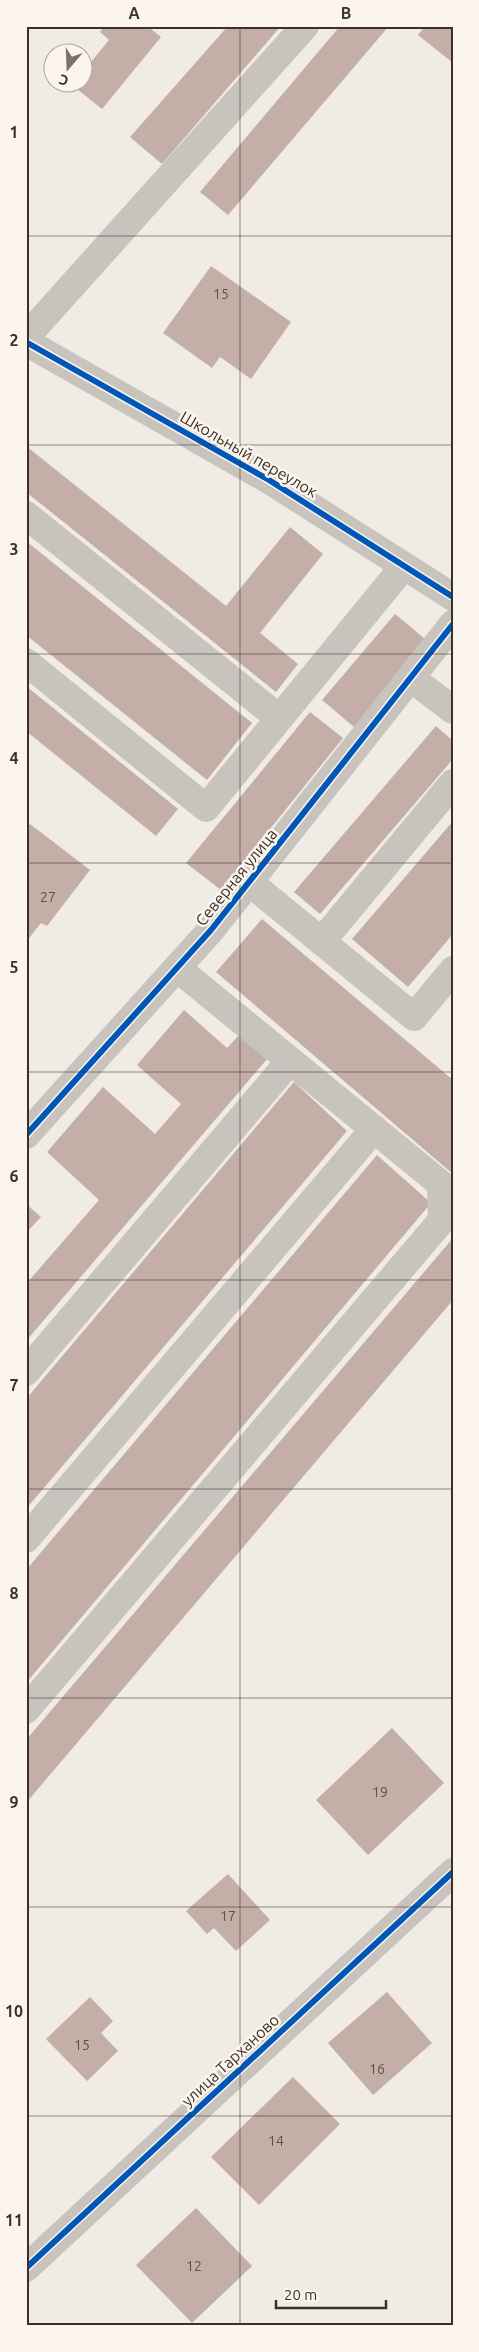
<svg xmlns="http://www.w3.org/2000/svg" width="479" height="2352" viewBox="0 0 479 2352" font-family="Ubuntu,sans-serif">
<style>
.building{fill:#c3afa7}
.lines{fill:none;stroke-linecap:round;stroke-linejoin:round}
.minor{stroke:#c9c3be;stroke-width:28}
.cycleway-casing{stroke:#fbf5ee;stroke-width:9}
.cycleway{stroke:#0057b8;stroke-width:6}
.grid{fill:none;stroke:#3b302b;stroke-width:1;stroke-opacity:0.55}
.labels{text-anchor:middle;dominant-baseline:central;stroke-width:5;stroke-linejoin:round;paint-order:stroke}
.number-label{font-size:14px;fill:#5d504a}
.street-label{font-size:16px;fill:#3b302b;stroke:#fbf5ee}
.neatline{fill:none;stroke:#3b302b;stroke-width:2}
.grid-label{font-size:16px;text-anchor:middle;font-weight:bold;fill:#3b302b}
</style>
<rect width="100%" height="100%" fill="#f0ebe5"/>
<g class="building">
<path d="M 105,26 L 147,26 L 161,37 L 102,109 L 72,85 L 75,82 L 82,82 L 82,73 L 109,40 L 100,32 Z"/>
<path d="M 228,26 L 281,26 L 162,164 L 130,137 Z"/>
<path d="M 340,26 L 389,26 L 228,215 L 200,192 Z"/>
<path d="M 425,26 L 453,26 L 453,63 L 418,35 Z"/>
<path d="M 211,266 L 291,322 L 251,379 L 220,357 L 212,368 L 163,333 Z"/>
<path d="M 26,446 L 226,606 L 290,527 L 323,554 L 260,633 L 298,664 L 276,692 L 26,492 Z"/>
<path d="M 26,541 L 252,723 L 207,780 L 26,635 Z"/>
<path d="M 395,614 L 425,639 L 354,727 L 322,700 Z"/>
<path d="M 26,686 L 178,809 L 156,836 L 26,731 Z"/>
<path d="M 310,712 L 343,738 L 221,890 L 186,863 Z"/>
<path d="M 436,726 L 453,741 L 453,759 L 320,914 L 294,892 Z"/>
<path d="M 453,821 L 453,934 L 408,987 L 352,939 Z"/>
<path d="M 30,824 L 90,870 L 47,926 L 41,923 L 26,942 L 26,829 Z"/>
<path d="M 262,919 L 453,1080 L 453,1174 L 216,972 Z"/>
<path d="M 184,1010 L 227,1048 L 240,1034 L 268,1058 L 26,1341 L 26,1284 L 99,1200 L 47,1152 L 103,1087 L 155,1134 L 181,1104 L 137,1065 Z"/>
<path d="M 294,1082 L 347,1131 L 26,1509 L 26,1399 Z"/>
<path d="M 377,1155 L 431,1203 L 26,1683 L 26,1570 Z"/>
<path d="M 26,1204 L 41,1217 L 26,1233 Z"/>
<path d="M 453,1238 L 453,1300 L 26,1803 L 26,1740 Z"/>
<path d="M 392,1728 L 444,1783 L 368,1855 L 316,1800 Z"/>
<path d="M 228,1874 L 270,1920 L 236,1951 L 214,1928 L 207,1934 L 186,1911 Z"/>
<path d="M 387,1992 L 432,2043 L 373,2095 L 328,2043 Z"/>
<path d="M 90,1997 L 113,2021 L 101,2033 L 118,2051 L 87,2081 L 46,2039 Z"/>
<path d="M 293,2077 L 340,2124 L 259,2205 L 211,2157 Z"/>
<path d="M 196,2208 L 252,2266 L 192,2323 L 136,2265 Z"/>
</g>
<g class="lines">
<g class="minor">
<path d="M 26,337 L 305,26"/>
<path d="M 26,342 L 269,480 L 453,597"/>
<path d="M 26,515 L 279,718"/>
<path d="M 26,662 L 206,808 L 404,566"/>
<path d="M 411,678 L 453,710"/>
<path d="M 249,882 L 414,1017 L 453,970"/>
<path d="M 322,941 L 453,783"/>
<path d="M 26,1135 L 211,930 L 453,624"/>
<path d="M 26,1372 L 290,1061"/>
<path d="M 26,1539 L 374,1129"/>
<path d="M 26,1710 L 442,1220 L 441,1184 L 177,968"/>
<path d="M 26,2268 L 453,1872"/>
</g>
<defs>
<g id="cycleway">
<path d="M 26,342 L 269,480 L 453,597"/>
<path d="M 26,1135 L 211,930 L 453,624"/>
<path d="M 26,2268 L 453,1872"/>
</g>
</defs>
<use href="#cycleway" class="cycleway-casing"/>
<use href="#cycleway" class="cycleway"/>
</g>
<path class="grid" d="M 240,26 L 240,2326M 26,236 L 453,236M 26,445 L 453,445M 26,654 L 453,654M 26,863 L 453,863M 26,1072 L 453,1072M 26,1280 L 453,1280M 26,1489 L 453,1489M 26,1698 L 453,1698M 26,1907 L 453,1907M 26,2116 L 453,2116"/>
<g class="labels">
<g class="number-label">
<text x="221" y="294">15</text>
<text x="48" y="897">27</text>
<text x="380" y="1792">19</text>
<text x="228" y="1916">17</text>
<text x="82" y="2045">15</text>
<text x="377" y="2069">16</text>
<text x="276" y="2141">14</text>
<text x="194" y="2266">12</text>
</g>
<g class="street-label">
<text transform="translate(249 454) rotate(30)">Школьный переулок</text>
<text transform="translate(236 877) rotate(-51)">Северная улица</text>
<text transform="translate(230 2060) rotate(-43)">улица Тарханово</text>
</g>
</g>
<rect width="479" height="2352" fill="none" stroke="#fbf5ee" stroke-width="55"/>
<g transform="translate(68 68) rotate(199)"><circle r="24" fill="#fbf5ee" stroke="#aea6a0"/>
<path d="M0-4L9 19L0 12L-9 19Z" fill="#7a716c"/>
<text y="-8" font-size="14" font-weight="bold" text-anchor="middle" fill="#3b302b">С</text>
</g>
<path d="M276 2300v8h110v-8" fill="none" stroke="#3b302b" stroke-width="2.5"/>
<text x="284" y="2300" font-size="15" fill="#3b302b" stroke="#fbf5ee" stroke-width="4" paint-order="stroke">20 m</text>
<rect x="28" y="28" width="424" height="2296" class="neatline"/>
<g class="grid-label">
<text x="134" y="19">A</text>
<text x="346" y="19">B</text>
<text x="14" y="138">1</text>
<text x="14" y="346">2</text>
<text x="14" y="555">3</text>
<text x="14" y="764">4</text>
<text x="14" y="973">5</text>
<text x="14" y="1182">6</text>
<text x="14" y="1391">7</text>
<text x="14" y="1599">8</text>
<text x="14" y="1808">9</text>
<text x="14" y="2017">10</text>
<text x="14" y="2226">11</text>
</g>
</svg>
